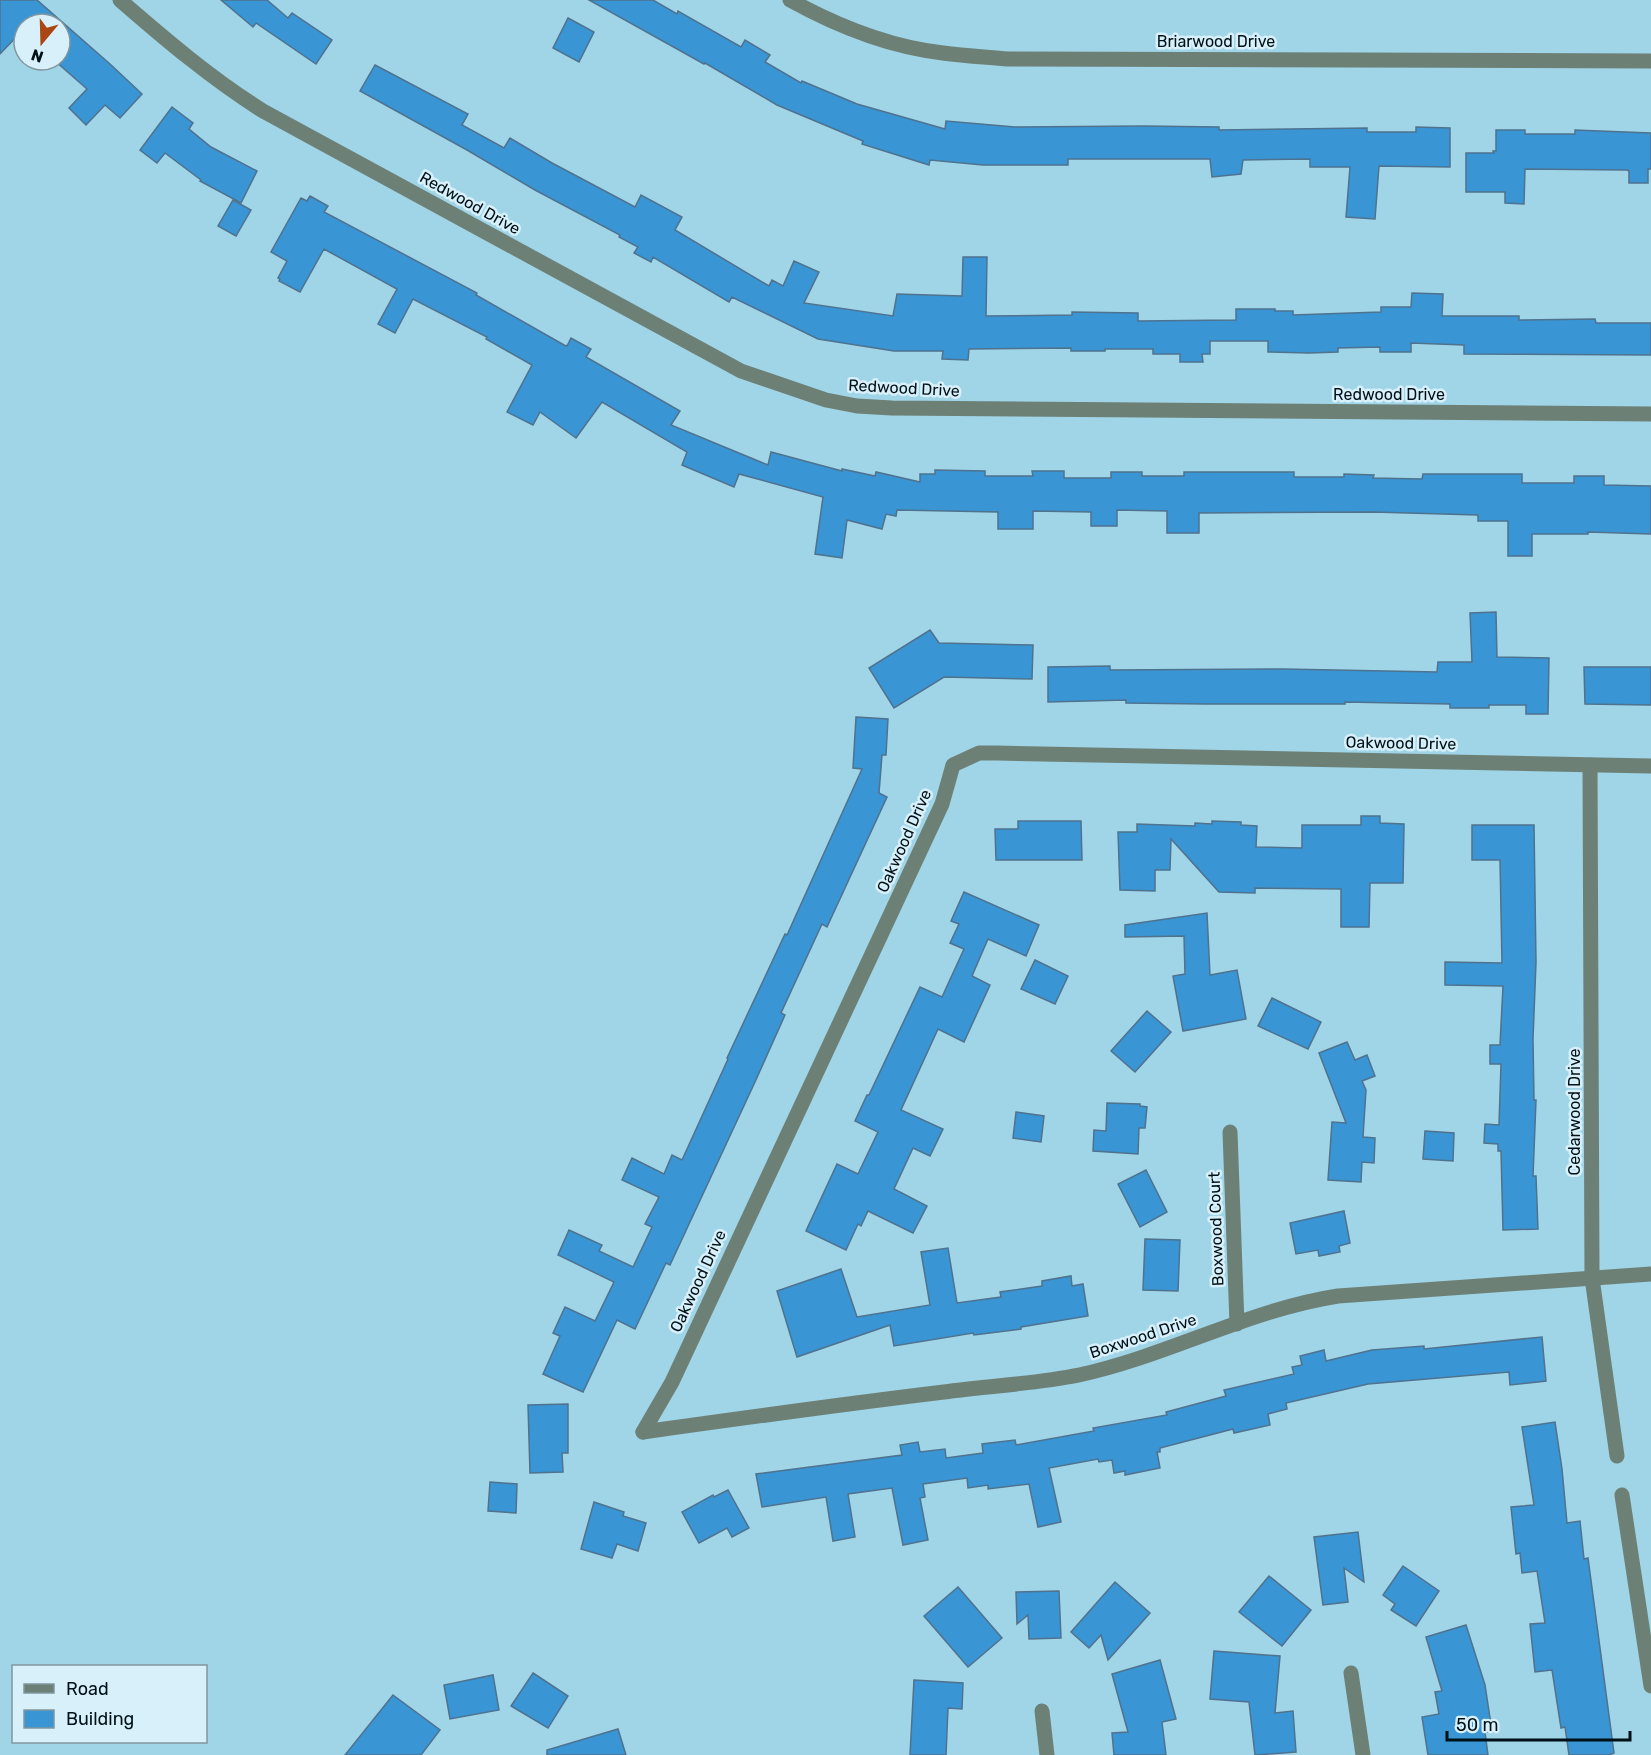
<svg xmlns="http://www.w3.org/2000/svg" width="1651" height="1755" viewBox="0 0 1651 1755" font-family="Rubik,sans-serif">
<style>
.building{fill:#3995d3;stroke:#4f728e;stroke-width:1.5}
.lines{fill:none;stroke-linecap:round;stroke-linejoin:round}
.street{stroke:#6d8076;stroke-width:15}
.labels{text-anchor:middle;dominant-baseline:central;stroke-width:5;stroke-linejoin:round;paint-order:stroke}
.street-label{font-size:16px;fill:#001017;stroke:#d7f0fa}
</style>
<rect width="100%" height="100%" fill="#a0d4e7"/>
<g class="building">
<path d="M 0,0 L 37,0 L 110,64 L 142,94 L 120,118 L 105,105 L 86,125 L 69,108 L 87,89 L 54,60 L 60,60 L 60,24 L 24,24 L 24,33 L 22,31 L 0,54 Z"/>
<path d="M 221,0 L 267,0 L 288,18 L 292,13 L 332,40 L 316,64 L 256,23 L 253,27 Z"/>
<path d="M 589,0 L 653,0 L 677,14 L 678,11 L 741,47 L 745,40 L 770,55 L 765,62 L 801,83 L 802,81 L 857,104 L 945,129 L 946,121 L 1015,127 L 1143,126 L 1219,127 L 1219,130 L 1367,128 L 1367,132 L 1416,132 L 1416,127 L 1450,128 L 1450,167 L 1379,166 L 1375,219 L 1346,217 L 1350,167 L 1310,167 L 1310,159 L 1243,160 L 1241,174 L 1212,177 L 1210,159 L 1068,159 L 1068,165 L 983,165 L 930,160 L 929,165 L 862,144 L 863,141 L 777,105 L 705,63 L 704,64 Z"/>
<path d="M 568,18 L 594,32 L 579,62 L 553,48 Z"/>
<path d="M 375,65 L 468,114 L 462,125 L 504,148 L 510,138 L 552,163 L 635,207 L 641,195 L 682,217 L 675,230 L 769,286 L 772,280 L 783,286 L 794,261 L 819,272 L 804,303 L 893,316 L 897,294 L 962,296 L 963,257 L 987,257 L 986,316 L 1072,315 L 1072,312 L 1138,313 L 1138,321 L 1236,320 L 1236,309 L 1275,309 L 1275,311 L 1293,311 L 1293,315 L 1381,312 L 1381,307 L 1411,307 L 1412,293 L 1443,294 L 1442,316 L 1519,316 L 1519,320 L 1595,319 L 1596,323 L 1651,323 L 1651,355 L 1464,354 L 1464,345 L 1411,343 L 1411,352 L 1380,352 L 1380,347 L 1338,348 L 1338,352 L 1309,353 L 1268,352 L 1268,341 L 1210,341 L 1210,354 L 1202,354 L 1203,362 L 1180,362 L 1180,354 L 1153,354 L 1153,349 L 1105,349 L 1105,351 L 1071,351 L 1071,348 L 969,349 L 968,360 L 942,359 L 943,351 L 894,351 L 818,339 L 732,297 L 729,302 L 653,257 L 651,262 L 634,253 L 638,247 L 619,237 L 620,235 L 535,190 L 467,150 L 360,91 Z"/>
<path d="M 172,107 L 193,123 L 189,129 L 211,147 L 257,171 L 241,203 L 200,181 L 201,180 L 165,153 L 157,163 L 140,150 Z"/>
<path d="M 1496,130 L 1525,130 L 1525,134 L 1575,134 L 1575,130 L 1651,133 L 1651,169 L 1648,169 L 1648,183 L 1629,183 L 1629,171 L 1627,170 L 1525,169 L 1524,204 L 1505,203 L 1505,192 L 1466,192 L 1466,153 L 1494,153 L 1493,151 L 1496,151 Z"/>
<path d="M 310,196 L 328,206 L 324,212 L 477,293 L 476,295 L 564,345 L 567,346 L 571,338 L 591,349 L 586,357 L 680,411 L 671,425 L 768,465 L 771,452 L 842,471 L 842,469 L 875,476 L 876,472 L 920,482 L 920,474 L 935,474 L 935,470 L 985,471 L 985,476 L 1033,476 L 1032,471 L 1064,471 L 1064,478 L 1111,478 L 1111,472 L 1142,472 L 1142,476 L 1184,476 L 1184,472 L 1294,472 L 1294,477 L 1344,477 L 1344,474 L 1374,475 L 1373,478 L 1422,479 L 1423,474 L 1522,474 L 1522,483 L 1574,483 L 1574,476 L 1604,476 L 1604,485 L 1651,486 L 1651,534 L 1588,532 L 1588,534 L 1532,534 L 1532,556 L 1508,556 L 1508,521 L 1478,521 L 1478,515 L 1373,512 L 1199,513 L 1199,533 L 1167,533 L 1167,511 L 1117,510 L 1117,526 L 1091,526 L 1091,512 L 1033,511 L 1033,529 L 998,529 L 998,512 L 897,510 L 896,516 L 886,514 L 882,529 L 847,520 L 842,558 L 815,554 L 823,497 L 739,474 L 734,487 L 682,465 L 687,452 L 602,402 L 576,438 L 540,412 L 533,425 L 507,412 L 532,365 L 486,339 L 487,337 L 413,299 L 395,333 L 378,324 L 397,289 L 324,249 L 300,292 L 279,281 L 280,279 L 278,278 L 287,261 L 271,252 L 301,198 L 307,201 Z"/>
<path d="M 233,200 L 251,210 L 236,236 L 218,226 Z"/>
<path d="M 1496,612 L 1497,657 L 1549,658 L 1548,714 L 1526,714 L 1526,705 L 1489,705 L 1489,708 L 1450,708 L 1450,704 L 1345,702 L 1345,704 L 1205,704 L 1126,703 L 1126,700 L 1048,702 L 1048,667 L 1110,666 L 1110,670 L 1283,669 L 1437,672 L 1438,662 L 1472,662 L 1470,613 Z"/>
<path d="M 930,630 L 939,643 L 1033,645 L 1032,679 L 944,677 L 894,708 L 869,668 Z"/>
<path d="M 1584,667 L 1651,667 L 1651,705 L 1585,704 Z"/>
<path d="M 856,717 L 888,719 L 886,755 L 882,755 L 879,793 L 887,797 L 827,927 L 822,924 L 781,1013 L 785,1015 L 755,1082 L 670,1265 L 666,1263 L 635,1329 L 617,1320 L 583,1392 L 543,1374 L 560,1336 L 553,1333 L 565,1307 L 595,1321 L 614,1282 L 558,1255 L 569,1230 L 602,1245 L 599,1251 L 633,1267 L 652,1227 L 645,1224 L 659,1197 L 622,1180 L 632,1158 L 664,1174 L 672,1155 L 682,1160 L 728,1059 L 727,1058 L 785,934 L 787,935 L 862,769 L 853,768 Z"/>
<path d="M 1361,816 L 1380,816 L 1380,823 L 1404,824 L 1403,883 L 1370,883 L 1369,927 L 1341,927 L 1341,889 L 1255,888 L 1255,893 L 1219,892 L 1171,839 L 1170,870 L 1155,870 L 1155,891 L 1120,890 L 1118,832 L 1137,832 L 1137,824 L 1195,826 L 1195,823 L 1212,824 L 1212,821 L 1241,822 L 1241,825 L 1257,826 L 1256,847 L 1302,848 L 1302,825 L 1361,825 Z"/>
<path d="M 1018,821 L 1081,821 L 1082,860 L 996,860 L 995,829 L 1018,829 Z"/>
<path d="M 1472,825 L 1534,825 L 1536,962 L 1533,1039 L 1534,1100 L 1536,1100 L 1533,1176 L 1536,1176 L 1538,1229 L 1503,1230 L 1501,1151 L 1498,1151 L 1498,1144 L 1484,1143 L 1485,1124 L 1499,1125 L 1501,1064 L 1490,1064 L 1490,1045 L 1500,1045 L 1503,986 L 1445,985 L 1445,962 L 1502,963 L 1500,860 L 1472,860 Z"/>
<path d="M 964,892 L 1039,925 L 1026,956 L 988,939 L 972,976 L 990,985 L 964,1042 L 938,1029 L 901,1110 L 943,1129 L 930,1156 L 913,1148 L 894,1189 L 927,1206 L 913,1233 L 868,1211 L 861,1226 L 858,1224 L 846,1250 L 806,1231 L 837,1164 L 858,1174 L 878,1132 L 855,1121 L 867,1095 L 869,1095 L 920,987 L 942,997 L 964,949 L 950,943 L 959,924 L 951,921 Z"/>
<path d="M 1207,913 L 1210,975 L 1237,970 L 1246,1019 L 1183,1031 L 1173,976 L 1185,974 L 1184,936 L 1125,937 L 1125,925 Z"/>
<path d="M 1035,960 L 1068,976 L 1055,1004 L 1021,989 Z"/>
<path d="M 1272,998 L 1321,1022 L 1308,1049 L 1258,1026 Z"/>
<path d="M 1147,1011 L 1171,1032 L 1135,1072 L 1111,1051 Z"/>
<path d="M 1347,1042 L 1355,1060 L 1367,1055 L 1375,1076 L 1362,1081 L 1366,1090 L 1363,1137 L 1375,1138 L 1374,1163 L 1362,1162 L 1361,1182 L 1328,1180 L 1332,1122 L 1346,1123 L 1319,1053 Z"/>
<path d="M 1107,1103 L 1140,1104 L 1140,1106 L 1147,1107 L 1145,1128 L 1139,1128 L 1138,1154 L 1093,1151 L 1094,1130 L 1106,1131 Z"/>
<path d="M 1016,1112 L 1044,1116 L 1041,1142 L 1013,1138 Z"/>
<path d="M 1425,1131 L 1454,1133 L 1453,1161 L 1423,1159 Z"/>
<path d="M 1146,1170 L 1167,1212 L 1140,1227 L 1118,1184 Z"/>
<path d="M 1344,1211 L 1350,1243 L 1339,1246 L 1340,1252 L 1319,1256 L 1318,1250 L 1296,1254 L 1290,1223 Z"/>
<path d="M 1145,1239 L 1180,1240 L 1178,1291 L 1143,1290 Z"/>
<path d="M 948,1248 L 957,1303 L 1001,1297 L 1000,1292 L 1042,1286 L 1042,1281 L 1071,1276 L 1072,1286 L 1083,1284 L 1088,1316 L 1021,1327 L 1021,1329 L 974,1335 L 973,1333 L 894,1346 L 890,1325 L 797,1357 L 777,1291 L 841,1269 L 857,1317 L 930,1305 L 921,1252 Z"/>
<path d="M 1542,1337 L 1546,1381 L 1510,1385 L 1509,1372 L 1368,1384 L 1286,1403 L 1287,1409 L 1268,1414 L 1270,1425 L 1234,1433 L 1233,1429 L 1160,1448 L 1160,1452 L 1157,1452 L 1160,1468 L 1125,1475 L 1125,1471 L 1114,1473 L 1112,1460 L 1099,1462 L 1098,1459 L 1049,1468 L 1061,1522 L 1038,1527 L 1029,1484 L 988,1489 L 988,1485 L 968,1488 L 967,1478 L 923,1484 L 925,1497 L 920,1498 L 928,1540 L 903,1545 L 892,1488 L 848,1494 L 855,1537 L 833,1541 L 826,1497 L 762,1507 L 756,1474 L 902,1455 L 900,1445 L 918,1442 L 920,1452 L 945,1449 L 946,1458 L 983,1453 L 982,1444 L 1015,1440 L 1016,1445 L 1094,1431 L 1093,1428 L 1167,1415 L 1166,1412 L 1226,1396 L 1224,1390 L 1294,1374 L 1292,1367 L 1302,1365 L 1300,1356 L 1324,1350 L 1326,1361 L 1372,1350 L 1424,1346 L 1424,1349 Z"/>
<path d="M 568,1404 L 568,1453 L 562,1453 L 563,1472 L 530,1473 L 528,1405 Z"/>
<path d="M 1555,1422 L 1562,1469 L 1567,1523 L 1580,1521 L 1584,1559 L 1588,1558 L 1614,1753 L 1609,1755 L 1569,1755 L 1565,1727 L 1561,1728 L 1552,1670 L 1535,1672 L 1530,1624 L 1545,1623 L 1537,1571 L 1522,1573 L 1520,1553 L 1516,1554 L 1511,1507 L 1534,1505 L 1522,1427 Z"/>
<path d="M 490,1482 L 517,1484 L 516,1513 L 488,1511 Z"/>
<path d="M 728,1490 L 749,1528 L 732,1537 L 727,1528 L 699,1543 L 682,1512 L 713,1495 L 714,1497 Z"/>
<path d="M 594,1502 L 624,1512 L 623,1516 L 646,1523 L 638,1551 L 617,1544 L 612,1558 L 581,1549 Z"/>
<path d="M 1358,1532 L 1364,1582 L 1344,1568 L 1348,1602 L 1323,1605 L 1314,1537 Z"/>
<path d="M 1403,1566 L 1439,1591 L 1416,1626 L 1391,1610 L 1395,1604 L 1383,1595 Z"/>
<path d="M 1269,1576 L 1311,1610 L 1282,1646 L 1239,1612 Z"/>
<path d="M 1115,1582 L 1150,1613 L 1108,1660 L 1101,1635 L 1089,1648 L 1071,1632 Z"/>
<path d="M 958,1587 L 1002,1638 L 968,1667 L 924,1616 Z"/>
<path d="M 1059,1591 L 1061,1638 L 1029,1639 L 1028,1615 L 1017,1624 L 1016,1592 Z"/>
<path d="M 1466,1625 L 1485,1685 L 1492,1731 L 1485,1732 L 1488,1755 L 1428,1755 L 1422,1717 L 1439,1714 L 1435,1692 L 1442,1691 L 1426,1637 Z"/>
<path d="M 1214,1651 L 1280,1656 L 1275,1713 L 1293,1711 L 1296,1752 L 1255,1755 L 1249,1702 L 1210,1699 Z"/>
<path d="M 1160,1660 L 1176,1719 L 1162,1722 L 1166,1755 L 1114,1755 L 1112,1733 L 1128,1732 L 1112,1674 Z"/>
<path d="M 533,1673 L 568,1696 L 548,1728 L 511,1706 Z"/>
<path d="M 493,1675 L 499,1710 L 450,1719 L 444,1685 Z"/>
<path d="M 914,1680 L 963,1683 L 962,1709 L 948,1708 L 946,1755 L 910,1755 Z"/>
<path d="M 393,1695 L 440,1730 L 421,1755 L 345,1755 Z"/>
<path d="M 618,1729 L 626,1755 L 547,1755 L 547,1750 Z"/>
</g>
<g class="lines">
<g class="street">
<path d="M 120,0 C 166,40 212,79 263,111 L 741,371 L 826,400 L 857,406 L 892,408 L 1651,414"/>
<path d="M 790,0 C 837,26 890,47 943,53 C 964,56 986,57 1008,59 L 1651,61"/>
<path d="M 1590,765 L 1592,1278 L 1617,1456"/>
<path d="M 1230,1132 L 1237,1324"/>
<path d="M 643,1432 L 672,1382 L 942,804 L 953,765 L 979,753 L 997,753 L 1651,766"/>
<path d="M 643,1432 C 743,1418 844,1404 944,1392 C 989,1386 1034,1384 1079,1375 C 1167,1356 1248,1310 1338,1296 L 1651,1274"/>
<path d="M 1622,1495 L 1651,1686"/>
<path d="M 1351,1673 L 1363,1755"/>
<path d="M 1042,1711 L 1047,1755"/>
</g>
</g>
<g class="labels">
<g class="street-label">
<text x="1216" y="41">Briarwood Drive</text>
<text transform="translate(470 203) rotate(29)">Redwood Drive</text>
<text transform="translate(904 388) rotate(3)">Redwood Drive</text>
<text x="1389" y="394">Redwood Drive</text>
<text transform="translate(1401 743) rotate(1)">Oakwood Drive</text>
<text transform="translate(904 841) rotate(-66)">Oakwood Drive</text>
<text transform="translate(1574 1112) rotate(-90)">Cedarwood Drive</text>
<text transform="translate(1216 1229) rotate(-92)">Boxwood Court</text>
<text transform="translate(698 1281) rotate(-65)">Oakwood Drive</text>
<text transform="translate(1143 1336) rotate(-18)">Boxwood Drive</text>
</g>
</g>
<rect x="12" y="1665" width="195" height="78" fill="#d7f0fa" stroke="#81969f" stroke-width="1.5"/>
<rect x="24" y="1684" width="30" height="9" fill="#6d8076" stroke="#81969f" stroke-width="1.5"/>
<text x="66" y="1695" font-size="18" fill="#001017">Road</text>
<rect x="24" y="1710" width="30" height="18" fill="#3995d3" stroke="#81969f" stroke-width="1.5"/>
<text x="66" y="1725" font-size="18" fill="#001017">Building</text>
<g transform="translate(42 42) rotate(199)"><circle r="28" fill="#d7f0fa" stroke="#81969f" stroke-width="1.5"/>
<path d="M0-4.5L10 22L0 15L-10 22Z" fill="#aa4614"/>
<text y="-9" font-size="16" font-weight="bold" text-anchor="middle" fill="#001017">N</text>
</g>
<path d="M1447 1731v9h183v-9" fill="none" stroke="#001017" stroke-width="3"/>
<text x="1456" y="1731" font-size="18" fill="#001017" stroke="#d7f0fa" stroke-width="4.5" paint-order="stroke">50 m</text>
</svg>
